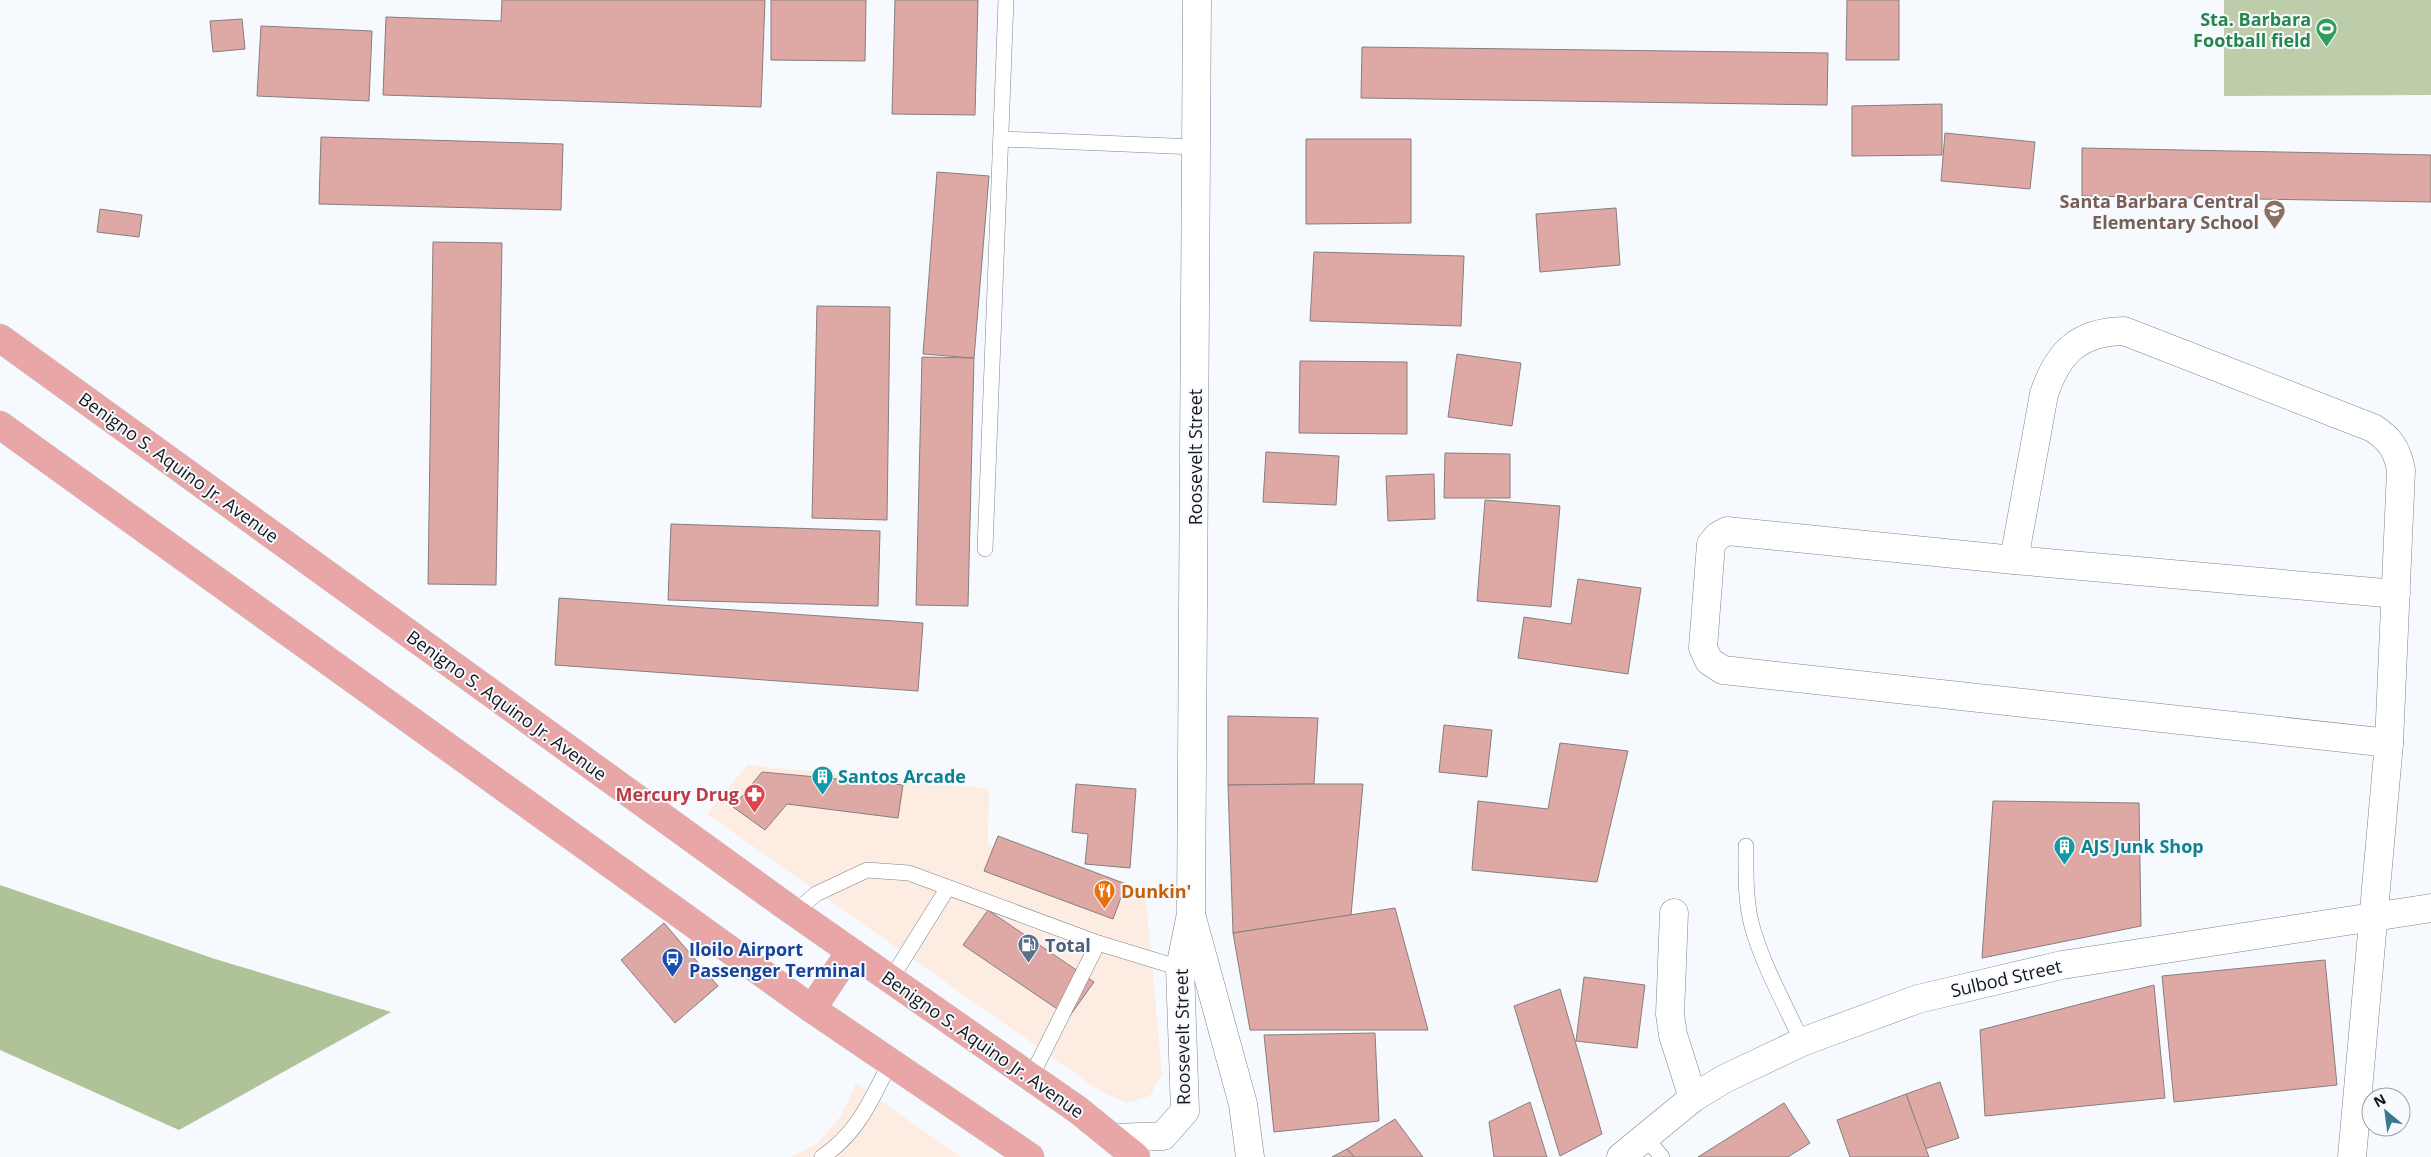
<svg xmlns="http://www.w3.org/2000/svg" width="2431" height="1157" viewBox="0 0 2431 1157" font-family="'Open Sans',sans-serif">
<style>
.commercial{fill:#fdece1}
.green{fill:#bdcca9}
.forest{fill:#b0c297}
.building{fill:#dea9a5;stroke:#877d7c}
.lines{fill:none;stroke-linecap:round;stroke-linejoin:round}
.lane-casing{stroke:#7e848b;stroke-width:16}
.street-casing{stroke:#7e848b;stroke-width:29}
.secondary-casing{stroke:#7e848b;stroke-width:29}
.primary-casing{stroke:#d5d5d6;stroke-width:29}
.lane{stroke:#fff;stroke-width:15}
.street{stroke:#fff;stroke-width:28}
.secondary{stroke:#fff;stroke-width:28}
.primary{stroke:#e8a6a6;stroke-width:28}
.labels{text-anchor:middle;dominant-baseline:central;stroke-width:4;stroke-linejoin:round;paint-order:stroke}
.leisure-label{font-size:18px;font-weight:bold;fill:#27864d;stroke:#f6faff;text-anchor:end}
.education-label{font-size:18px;font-weight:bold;fill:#785e54;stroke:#f6faff;text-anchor:end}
.street-label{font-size:18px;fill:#15171a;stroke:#f6faff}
.culture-label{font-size:18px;font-weight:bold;fill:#0d838f;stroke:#f6faff;text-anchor:start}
.health-label{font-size:18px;font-weight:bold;fill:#be3a42;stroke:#f6faff;text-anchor:end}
.food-label{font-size:18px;font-weight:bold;fill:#c56008;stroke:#f6faff;text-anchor:start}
.service-label{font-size:18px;font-weight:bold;fill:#4e5e75;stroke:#f6faff;text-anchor:start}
.transit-label{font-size:18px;font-weight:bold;fill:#164399;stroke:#f6faff;text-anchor:start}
</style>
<rect width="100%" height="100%" fill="#f6faff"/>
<g class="commercial">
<path d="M 747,765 L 989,789 L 988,845 L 1146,899 L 1162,1074 L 1150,1096 L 1127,1103 L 1100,1091 L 707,814 Z"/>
<path d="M 856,1083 L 960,1157 L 791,1157 L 818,1143 L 841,1116 Z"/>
</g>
<path class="green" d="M 2224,0 L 2431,0 L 2431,95 L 2224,96 Z"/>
<path class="forest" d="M 0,885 L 215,959 L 391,1012 L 179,1130 L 0,1050 Z"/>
<g class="building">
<path d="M 502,0 L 765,0 L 761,107 L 383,95 L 386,17 L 501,21 Z"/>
<path d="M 771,0 L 866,0 L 865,61 L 771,60 Z"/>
<path d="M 895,0 L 978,0 L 975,115 L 892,114 Z"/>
<path d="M 1847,0 L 1899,0 L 1899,60 L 1846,60 Z"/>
<path d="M 242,19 L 245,49 L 213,52 L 210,21 Z"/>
<path d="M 261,26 L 372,31 L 369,101 L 257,96 Z"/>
<path d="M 1362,47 L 1828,53 L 1827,105 L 1361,98 Z"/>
<path d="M 1942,104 L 1942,155 L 1852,156 L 1852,106 Z"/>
<path d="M 1945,133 L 2035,142 L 2030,189 L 1941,181 Z"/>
<path d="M 321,137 L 563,144 L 561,210 L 319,204 Z"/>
<path d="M 1306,139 L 1411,139 L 1411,223 L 1306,224 Z"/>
<path d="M 2082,148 L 2431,155 L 2431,202 L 2082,196 Z"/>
<path d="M 937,172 L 989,176 L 974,358 L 923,354 Z"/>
<path d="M 1616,208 L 1620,265 L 1540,272 L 1536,214 Z"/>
<path d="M 100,209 L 142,215 L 139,237 L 97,232 Z"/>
<path d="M 433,242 L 502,243 L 496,585 L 428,584 Z"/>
<path d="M 1314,252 L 1464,256 L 1461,326 L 1310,321 Z"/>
<path d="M 817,306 L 890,307 L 887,520 L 812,518 Z"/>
<path d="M 1457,354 L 1521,363 L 1512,426 L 1448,417 Z"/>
<path d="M 922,357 L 974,358 L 968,606 L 916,605 Z"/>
<path d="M 1300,361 L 1407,362 L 1407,434 L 1299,433 Z"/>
<path d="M 1266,452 L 1339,456 L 1336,505 L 1263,502 Z"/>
<path d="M 1445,453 L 1510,454 L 1510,498 L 1444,498 Z"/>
<path d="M 1434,474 L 1435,519 L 1388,521 L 1386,476 Z"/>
<path d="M 1485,500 L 1560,506 L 1551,607 L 1477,601 Z"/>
<path d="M 671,524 L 880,531 L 878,606 L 668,600 Z"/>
<path d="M 1578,579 L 1641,588 L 1628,674 L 1518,658 L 1524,617 L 1571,624 Z"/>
<path d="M 559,598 L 923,623 L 918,691 L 555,665 Z"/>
<path d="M 1228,716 L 1318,718 L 1314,784 L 1228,785 Z"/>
<path d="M 1444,725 L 1492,730 L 1487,777 L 1439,772 Z"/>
<path d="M 1560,743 L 1628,751 L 1597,882 L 1472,870 L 1478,801 L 1548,809 Z"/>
<path d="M 762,772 L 903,785 L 898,818 L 787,804 L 765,830 L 733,807 Z"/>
<path d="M 1076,784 L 1136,789 L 1130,868 L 1085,864 L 1088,834 L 1072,832 Z"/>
<path d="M 1314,784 L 1363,784 L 1351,915 L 1233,933 L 1228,785 Z"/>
<path d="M 1993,801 L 2139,803 L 2141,926 L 1982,958 Z"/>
<path d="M 998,836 L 1126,884 L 1113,919 L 984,871 Z"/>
<path d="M 1395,908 L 1428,1030 L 1250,1030 L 1233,933 Z"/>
<path d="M 988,910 L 1094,982 L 1069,1017 L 963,945 Z"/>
<path d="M 664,923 L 718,986 L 675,1023 L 621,960 Z"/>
<path d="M 2325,960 L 2337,1085 L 2174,1102 L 2162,976 Z"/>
<path d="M 1584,977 L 1645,985 L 1637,1048 L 1576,1041 Z"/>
<path d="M 2154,985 L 2165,1098 L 1985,1116 L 1980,1030 Z"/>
<path d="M 1560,989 L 1602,1134 L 1560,1156 L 1514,1006 Z"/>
<path d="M 1375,1033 L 1379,1121 L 1274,1132 L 1264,1035 Z"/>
<path d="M 1940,1082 L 1959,1138 L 1925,1149 L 1906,1094 Z"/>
<path d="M 1906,1094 L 1929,1157 L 1850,1157 L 1837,1120 Z"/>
<path d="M 1530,1102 L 1547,1157 L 1494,1157 L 1489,1122 Z"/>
<path d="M 1784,1103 L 1810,1143 L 1788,1157 L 1698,1157 Z"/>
<path d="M 1395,1119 L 1423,1157 L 1354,1157 L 1347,1149 Z"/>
<path d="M 1347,1149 L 1354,1157 L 1332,1157 Z"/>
</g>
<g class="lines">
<defs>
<g id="lane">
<path d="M 1001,139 L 1196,147"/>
<path d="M 985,549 L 1006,0"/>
<path d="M 1746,846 C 1746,872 1745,900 1752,926 C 1763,966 1785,1004 1802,1042"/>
<path d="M 795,912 L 816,894 L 867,870 L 909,873 L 1098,943 L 1180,968 L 1186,967"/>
<path d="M 891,979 L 947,889"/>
<path d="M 1031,1077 L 1098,943"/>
<path d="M 1645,1137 L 1662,1157"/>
<path d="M 822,1157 C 858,1133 871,1100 890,1063"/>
</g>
<g id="street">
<path d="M 2014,560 L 2044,394 C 2058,352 2079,332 2124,331 L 2373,428 C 2390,439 2397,449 2401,470 L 2389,743 L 2352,1157"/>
<path d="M 2389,743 L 1723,670 L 1709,661 L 1703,648 L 1711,544 L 1718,536 L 1727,531 L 2014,560 L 2396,594"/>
<path d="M 1674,913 L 1670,1014 L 1673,1035 L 1693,1098"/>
</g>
<g id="secondary">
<path d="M 1192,918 L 1243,1104 L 1250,1157"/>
<path d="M 1116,1138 L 1163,1136 L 1185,1111 L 1180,968 L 1191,914 L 1197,0"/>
<path d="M 1621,1157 L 1693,1098 L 1724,1079 L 1802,1042 L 1918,999 L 2062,965 L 2431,908"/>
</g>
<g id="primary">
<path d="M 0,338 L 787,907 L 1078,1110 L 1136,1157"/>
<path d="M 0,425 L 812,1009 L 1030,1157"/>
<path d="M 812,1009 L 850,952"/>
</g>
</defs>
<use href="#lane" class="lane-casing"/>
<use href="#street" class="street-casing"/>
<use href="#secondary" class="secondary-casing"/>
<use href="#primary" class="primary-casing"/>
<use href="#lane" class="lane"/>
<use href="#street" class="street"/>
<use href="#secondary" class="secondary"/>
<use href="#primary" class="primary"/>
</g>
<defs>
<symbol id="stadium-pin" viewBox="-11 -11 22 30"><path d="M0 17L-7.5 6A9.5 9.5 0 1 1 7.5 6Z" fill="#2e9e5b" stroke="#f6faff"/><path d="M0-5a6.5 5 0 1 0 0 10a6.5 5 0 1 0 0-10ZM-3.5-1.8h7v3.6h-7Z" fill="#fff"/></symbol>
<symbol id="school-pin" viewBox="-11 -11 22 30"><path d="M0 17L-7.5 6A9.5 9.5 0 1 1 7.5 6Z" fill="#8d6e63" stroke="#f6faff"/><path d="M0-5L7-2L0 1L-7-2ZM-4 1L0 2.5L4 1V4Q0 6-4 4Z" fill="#fff"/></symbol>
<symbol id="building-pin" viewBox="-11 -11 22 30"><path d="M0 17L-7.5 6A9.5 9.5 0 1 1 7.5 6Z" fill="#0f9aa8" stroke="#f6faff"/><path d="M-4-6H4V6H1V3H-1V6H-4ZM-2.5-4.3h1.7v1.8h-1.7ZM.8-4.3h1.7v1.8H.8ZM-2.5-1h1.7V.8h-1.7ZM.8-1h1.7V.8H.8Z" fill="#fff"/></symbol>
<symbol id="pharmacy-pin" viewBox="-11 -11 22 30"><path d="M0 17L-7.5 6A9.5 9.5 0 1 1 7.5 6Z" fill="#e0444e" stroke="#f6faff"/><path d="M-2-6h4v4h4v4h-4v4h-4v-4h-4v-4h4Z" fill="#fff"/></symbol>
<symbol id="restaurant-pin" viewBox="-11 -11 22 30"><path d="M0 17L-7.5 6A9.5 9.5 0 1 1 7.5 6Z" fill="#e8710a" stroke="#f6faff"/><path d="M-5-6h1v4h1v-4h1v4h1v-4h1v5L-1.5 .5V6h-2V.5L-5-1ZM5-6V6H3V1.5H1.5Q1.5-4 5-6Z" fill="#fff"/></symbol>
<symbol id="fuel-pin" viewBox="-11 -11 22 30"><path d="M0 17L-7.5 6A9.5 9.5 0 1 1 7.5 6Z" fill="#5c6f8a" stroke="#f6faff"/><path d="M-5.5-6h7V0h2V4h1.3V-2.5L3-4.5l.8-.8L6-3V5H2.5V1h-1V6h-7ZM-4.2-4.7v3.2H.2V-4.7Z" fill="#fff"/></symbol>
<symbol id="bus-pin" viewBox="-11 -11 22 30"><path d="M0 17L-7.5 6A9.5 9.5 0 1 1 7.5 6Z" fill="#1a4fb4" stroke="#f6faff"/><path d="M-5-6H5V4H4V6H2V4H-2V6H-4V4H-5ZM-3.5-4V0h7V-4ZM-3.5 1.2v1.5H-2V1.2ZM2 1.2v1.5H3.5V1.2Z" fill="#fff"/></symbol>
</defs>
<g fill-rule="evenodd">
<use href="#stadium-pin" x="2314" y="16" width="25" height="34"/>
<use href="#school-pin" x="2262" y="198" width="25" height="34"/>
<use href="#building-pin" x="810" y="764" width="25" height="34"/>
<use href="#pharmacy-pin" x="742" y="782" width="25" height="34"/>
<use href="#building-pin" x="2052" y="834" width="25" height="34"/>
<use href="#restaurant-pin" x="1092" y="878" width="25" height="34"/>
<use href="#fuel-pin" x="1016" y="932" width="25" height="34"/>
<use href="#bus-pin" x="660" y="946" width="25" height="34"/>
</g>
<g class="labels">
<g class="leisure-label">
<text x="2311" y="19">Sta. Barbara<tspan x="2311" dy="21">Football field</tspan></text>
</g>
<g class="education-label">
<text x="2259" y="201">Santa Barbara Central<tspan x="2259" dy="21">Elementary School</tspan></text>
</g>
<g class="street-label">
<text transform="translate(1195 457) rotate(-90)">Roosevelt Street</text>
<text transform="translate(179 467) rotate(36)">Benigno S. Aquino Jr. Avenue</text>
<text transform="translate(507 705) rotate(36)">Benigno S. Aquino Jr. Avenue</text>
<text transform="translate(2006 978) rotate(-13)">Sulbod Street</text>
<text transform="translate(1182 1037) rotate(-91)">Roosevelt Street</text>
<text transform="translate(983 1044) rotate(35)">Benigno S. Aquino Jr. Avenue</text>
</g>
<g class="culture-label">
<text x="838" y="776">Santos Arcade</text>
<text x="2081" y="846">AJS Junk Shop</text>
</g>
<g class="health-label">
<text x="739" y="794">Mercury Drug</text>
</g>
<g class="food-label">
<text x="1121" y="891">Dunkin'</text>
</g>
<g class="service-label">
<text x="1045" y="945">Total</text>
</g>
<g class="transit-label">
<text x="689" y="949">Iloilo Airport<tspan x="689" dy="21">Passenger Terminal</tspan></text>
</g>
</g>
<g transform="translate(2386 1112) rotate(331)"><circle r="24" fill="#f6faff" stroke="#9c9fa3"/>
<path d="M0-4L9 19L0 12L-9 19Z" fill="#3a798d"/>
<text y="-8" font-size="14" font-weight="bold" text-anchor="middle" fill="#15171a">N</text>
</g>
</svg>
